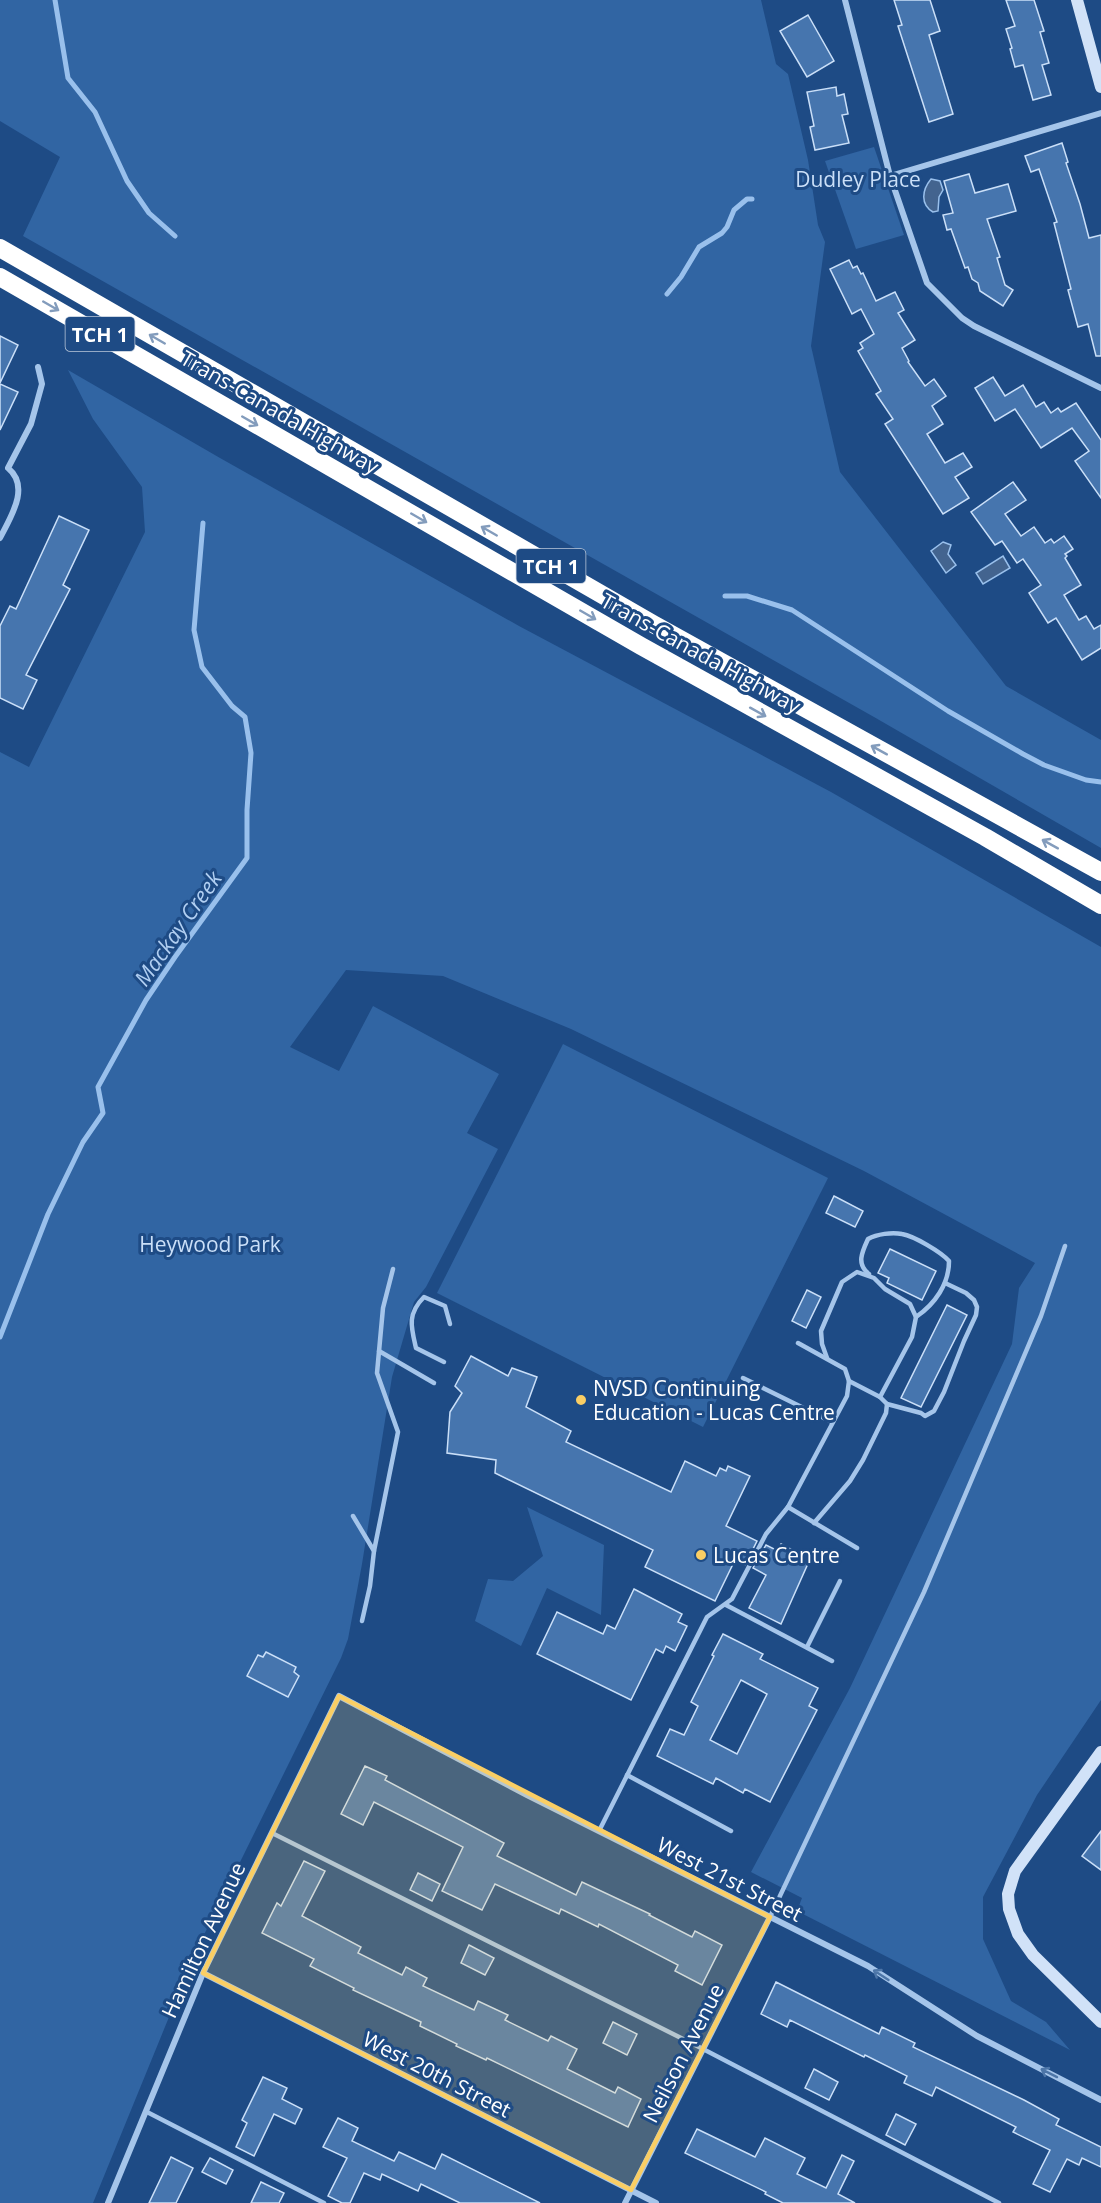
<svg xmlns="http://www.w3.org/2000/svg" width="1101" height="2203" viewBox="0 0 1101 2203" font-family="'Open Sans',sans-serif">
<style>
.green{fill:#3165a3}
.water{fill:#43648f;stroke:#99c0ec;stroke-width:1.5}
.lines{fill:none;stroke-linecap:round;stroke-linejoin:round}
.stream{stroke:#99c0ec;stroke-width:5}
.building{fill:#4675ae;stroke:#cadff8;stroke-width:1.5;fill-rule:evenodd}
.lane{stroke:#a5c5ea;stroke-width:4.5}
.street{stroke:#a5c5ea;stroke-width:6}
.secondary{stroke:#d1e2f8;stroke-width:12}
.highway{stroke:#fff;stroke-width:18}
.oneway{stroke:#839cbc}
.oneway2{stroke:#4d76a8}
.marked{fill:#face64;fill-opacity:0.2;stroke:#face64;stroke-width:4.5;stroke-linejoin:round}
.poi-dot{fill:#face64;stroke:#1e4b85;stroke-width:2}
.labels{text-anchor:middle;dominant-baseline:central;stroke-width:6;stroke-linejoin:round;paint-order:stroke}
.shield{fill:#1e4b85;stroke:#bcc9da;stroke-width:1.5}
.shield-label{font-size:20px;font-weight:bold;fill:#fff}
.park-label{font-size:21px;fill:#cadff8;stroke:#1e4b85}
.street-label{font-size:21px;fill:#fff;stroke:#1e4b85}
.poi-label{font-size:21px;fill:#fff;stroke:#1e4b85;text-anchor:start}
.water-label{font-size:22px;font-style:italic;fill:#b1cff2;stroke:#1e4b85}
</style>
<rect width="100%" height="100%" fill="#1e4b85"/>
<g class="green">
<path d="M 0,0 L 761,0 L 776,64 L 788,74 L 808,160 L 818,225 L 825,242 L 811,346 L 840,472 L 1006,686 L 1101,740 L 1101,848 L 874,717 L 23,236 L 60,157 L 0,121 Z"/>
<path d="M 874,147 L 904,235 L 856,249 L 825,161 Z"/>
<path d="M 68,370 L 220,458 L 519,626 L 831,792 L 1101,947 L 1101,1700 L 1037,1795 L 983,1897 L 983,1939 L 1011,2001 L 1046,2022 L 1070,2050 L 797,1911 L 802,1898 L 751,1872 L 850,1688 L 1012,1344 L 1019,1288 L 1035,1263 L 864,1171 L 571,1029 L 443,976 L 346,970 L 290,1047 L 339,1071 L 373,1006 L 499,1074 L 467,1133 L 498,1149 L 426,1287 L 414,1302 L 392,1377 L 362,1564 L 348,1639 L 341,1658 L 196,1951 L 93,2203 L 0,2203 L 0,752 L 29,767 L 145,532 L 142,487 L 93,419 Z"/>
<path d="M 563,1044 L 828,1178 L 703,1427 L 437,1293 Z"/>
<path d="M 527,1507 L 604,1545 L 601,1615 L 547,1588 L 521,1646 L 475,1621 L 488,1579 L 513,1581 L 543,1556 Z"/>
</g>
<g class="water">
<path d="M 931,179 L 940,181 L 943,190 L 939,197 L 938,211 L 933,212 C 920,204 922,190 931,179 Z"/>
<path d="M 943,542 L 951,545 L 948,554 L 956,565 L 946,573 L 931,551 Z"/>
<path d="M 1003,556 L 1010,568 L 983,584 L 976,573 Z"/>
</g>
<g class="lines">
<g class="stream">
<path d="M 55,0 L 68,78 L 95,112 L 127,181 L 149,213 L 175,236"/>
<path d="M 667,294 L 681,277 L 699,247 L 722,233 L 727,227 L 734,210 L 747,199 L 752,199"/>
<path d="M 725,596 L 747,596 L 792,610 L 948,711 L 1023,754 L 1044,765 L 1086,780 L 1101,782"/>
<path d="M 0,1337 L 48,1214 L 83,1142 L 103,1113 L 98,1087 L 146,1000 L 175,957 L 247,858 L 247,810 L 251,753 L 245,717 L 232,706 L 202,667 L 194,630 L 203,523"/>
</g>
</g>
<g class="building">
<path d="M 894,0 L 930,0 L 940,31 L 929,35 L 953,114 L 929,122 L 898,26 L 902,25 Z"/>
<path d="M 1006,0 L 1034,0 L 1044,31 L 1040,32 L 1049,63 L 1042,65 L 1051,95 L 1033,100 L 1023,65 L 1015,67 L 1010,49 L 1012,48 L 1006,29 L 1015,26 Z"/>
<path d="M 808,15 L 834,61 L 807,77 L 780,31 Z"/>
<path d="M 836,87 L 837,96 L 844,94 L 848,114 L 842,115 L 849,143 L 815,150 L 810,127 L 814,126 L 807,92 Z"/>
<path d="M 1062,143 L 1068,162 L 1066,163 L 1080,204 L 1089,238 L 1101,235 L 1101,356 L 1096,356 L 1088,324 L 1078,327 L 1068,290 L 1071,289 L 1054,223 L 1057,222 L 1039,169 L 1031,172 L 1025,156 Z"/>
<path d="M 969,174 L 975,193 L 1008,184 L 1016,211 L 987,219 L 1000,257 L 997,258 L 1005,285 L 1013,290 L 1003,306 L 980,291 L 978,283 L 972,279 L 968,267 L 965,268 L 951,229 L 947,230 L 943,215 L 953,213 L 944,181 Z"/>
<path d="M 849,260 L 853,268 L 857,266 L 861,274 L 863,273 L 876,301 L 895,292 L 904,310 L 898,313 L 915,340 L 902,348 L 909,361 L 908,362 L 925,386 L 934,379 L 946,396 L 932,406 L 943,424 L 927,434 L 945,463 L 963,453 L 972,467 L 955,477 L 969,498 L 943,514 L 885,424 L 893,419 L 876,394 L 881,391 L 858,351 L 863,348 L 860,343 L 874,334 L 861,309 L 852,314 L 830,269 Z"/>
<path d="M 0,336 L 18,345 L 0,383 Z"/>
<path d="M 993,377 L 1005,396 L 1023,385 L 1036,407 L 1044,402 L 1051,413 L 1058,408 L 1061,412 L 1076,403 L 1101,440 L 1101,498 L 1075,461 L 1089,451 L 1072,428 L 1041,448 L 1015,409 L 995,421 L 975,388 Z"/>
<path d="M 0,384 L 18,392 L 0,430 Z"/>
<path d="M 1013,482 L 1026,500 L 1005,514 L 1021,536 L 1034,527 L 1045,543 L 1051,539 L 1054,543 L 1064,536 L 1073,549 L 1065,554 L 1067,556 L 1065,558 L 1081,585 L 1064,595 L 1079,620 L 1086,616 L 1094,629 L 1101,625 L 1101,648 L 1082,660 L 1056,618 L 1048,623 L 1029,593 L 1041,585 L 1023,559 L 1017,563 L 1002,541 L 995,545 L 971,512 Z"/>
<path d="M 59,516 L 89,530 L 63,585 L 70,589 L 26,675 L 37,680 L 23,709 L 0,698 L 0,626 L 10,606 L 16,609 Z"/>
<path d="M 834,1196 L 863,1211 L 855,1227 L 826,1213 Z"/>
<path d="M 890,1249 L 936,1271 L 922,1300 L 887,1283 L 889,1278 L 878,1273 Z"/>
<path d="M 807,1290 L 821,1297 L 806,1328 L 792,1321 Z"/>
<path d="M 947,1305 L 967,1315 L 921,1407 L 901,1398 Z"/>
<path d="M 471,1356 L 508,1376 L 512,1368 L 537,1377 L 526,1407 L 571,1431 L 566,1442 L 671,1492 L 685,1461 L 716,1476 L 720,1468 L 726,1471 L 728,1466 L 750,1476 L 726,1526 L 757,1541 L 745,1565 L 735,1560 L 715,1601 L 645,1567 L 653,1550 L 495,1473 L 496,1460 L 447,1453 L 450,1412 L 462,1393 L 455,1386 Z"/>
<path d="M 781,1544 L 810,1559 L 781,1624 L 749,1608 L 766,1575 L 753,1568 L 766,1545 L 778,1551 Z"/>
<path d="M 634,1589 L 682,1614 L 678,1622 L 687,1626 L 675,1651 L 666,1646 L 663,1653 L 656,1649 L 631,1700 L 537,1654 L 557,1612 L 603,1634 L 607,1625 L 615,1629 Z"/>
<path d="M 723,1634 L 763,1654 L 760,1659 L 818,1688 L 809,1706 L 817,1710 L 770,1802 L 745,1789 L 743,1793 L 716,1778 L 713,1784 L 657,1756 L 670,1729 L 684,1735 L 698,1706 L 691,1702 L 714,1656 L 712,1655 ZM 741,1680 L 767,1694 L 737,1754 L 710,1740 Z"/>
<path d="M 266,1652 L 296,1667 L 294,1672 L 299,1676 L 288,1697 L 247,1676 L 258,1655 L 263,1657 Z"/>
<path d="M 365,1766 L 387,1776 L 385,1780 L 504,1843 L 497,1856 L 576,1895 L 582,1882 L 650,1914 L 649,1915 L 692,1937 L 695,1931 L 722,1945 L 702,1985 L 675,1971 L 678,1965 L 599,1924 L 598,1927 L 561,1909 L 559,1914 L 495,1884 L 482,1910 L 442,1891 L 463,1847 L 374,1802 L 363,1825 L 341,1814 Z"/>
<path d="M 1101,1831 L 1101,1870 L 1082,1856 Z"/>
<path d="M 304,1861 L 325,1871 L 302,1916 L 361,1947 L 358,1953 L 402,1975 L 406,1967 L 427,1978 L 423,1986 L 474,2010 L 478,2001 L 508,2015 L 505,2020 L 548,2041 L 551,2036 L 577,2049 L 567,2069 L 615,2093 L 618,2087 L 641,2099 L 628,2127 L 487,2058 L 486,2060 L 456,2046 L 457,2044 L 420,2026 L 421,2022 L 353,1990 L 354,1988 L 310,1966 L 314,1959 L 262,1933 L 277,1903 L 281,1906 Z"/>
<path d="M 418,1873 L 440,1884 L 432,1901 L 410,1890 Z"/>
<path d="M 469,1945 L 494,1958 L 485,1975 L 461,1963 Z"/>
<path d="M 776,1982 L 879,2034 L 882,2027 L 915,2043 L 913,2047 L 1024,2100 L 1059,2119 L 1056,2125 L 1101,2147 L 1101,2167 L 1082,2158 L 1079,2165 L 1067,2159 L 1050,2192 L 1033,2184 L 1050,2150 L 1013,2132 L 1016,2127 L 936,2087 L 932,2096 L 904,2083 L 907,2076 L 865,2055 L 864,2057 L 790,2020 L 787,2027 L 761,2014 Z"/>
<path d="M 613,2022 L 637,2034 L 627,2055 L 603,2043 Z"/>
<path d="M 814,2069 L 838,2082 L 829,2100 L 805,2088 Z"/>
<path d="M 263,2077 L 287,2088 L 282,2099 L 302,2109 L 295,2124 L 274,2114 L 254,2156 L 236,2147 L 247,2123 L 242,2120 Z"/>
<path d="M 896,2114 L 916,2124 L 905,2145 L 886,2135 Z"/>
<path d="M 338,2118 L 358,2128 L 352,2141 L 394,2161 L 399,2152 L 435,2169 L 442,2154 L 540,2203 L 460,2203 L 421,2184 L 418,2191 L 382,2174 L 380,2180 L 364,2173 L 350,2203 L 342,2203 L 328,2196 L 347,2158 L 323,2147 Z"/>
<path d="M 697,2129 L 755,2157 L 765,2138 L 805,2158 L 797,2174 L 826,2188 L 842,2155 L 854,2161 L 838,2194 L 855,2203 L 783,2203 L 765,2194 L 766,2192 L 685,2153 Z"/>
<path d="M 171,2157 L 193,2168 L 176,2203 L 149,2203 Z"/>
<path d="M 210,2158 L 233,2170 L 226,2184 L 202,2172 Z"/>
<path d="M 261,2182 L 284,2193 L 279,2203 L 251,2203 Z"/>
</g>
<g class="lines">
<g class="lane">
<path d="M 869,1274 C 856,1264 862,1252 868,1239 C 877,1234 892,1232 902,1234 C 914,1236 941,1252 949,1261 C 949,1284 935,1304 916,1317"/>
<path d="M 379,1351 L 434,1383"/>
<path d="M 827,1358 L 822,1344 L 821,1331 L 842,1282 L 857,1272 L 874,1278 L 885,1289 L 910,1304 L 916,1317 L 912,1337 L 880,1397"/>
<path d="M 444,1362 L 416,1348 C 411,1327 407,1314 424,1297 L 445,1306 L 450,1324"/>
<path d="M 743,1378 L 832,1422"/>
<path d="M 887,1404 L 921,1413 L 925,1416 L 934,1411 L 944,1392 L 964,1341 L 976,1315 L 977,1307 L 974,1300 L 966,1293 L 945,1283"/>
<path d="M 788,1507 L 857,1548"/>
<path d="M 353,1516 L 374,1551 L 370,1586 L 362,1621"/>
<path d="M 814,1523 L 850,1481 L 863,1460 L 886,1413 L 887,1404 L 880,1397 L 849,1381"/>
<path d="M 374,1551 L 398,1432 L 377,1373 L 383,1308 L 393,1269"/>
<path d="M 726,1605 L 832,1661"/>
<path d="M 807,1647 L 840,1581"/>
<path d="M 627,1775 L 731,1831"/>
<path d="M 599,1831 L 707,1617 L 732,1599 L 766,1534 L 788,1507 L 847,1396 L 849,1381 L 845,1369 L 798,1343"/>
<path d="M 272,1833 L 703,2049 L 999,2203"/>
<path d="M 770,1917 L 924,1592 L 1041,1316 L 1065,1246"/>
<path d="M 147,2112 L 324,2203"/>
</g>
<g class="street">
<path d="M 845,0 L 890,176 L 927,283 L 962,318 L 974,326 L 1101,388"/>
<path d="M 890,176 L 1101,113"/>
<path d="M 0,538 C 10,518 31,487 8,468 L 31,424 L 42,384 L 38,367"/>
<path d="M 203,1973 L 656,2203"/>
<path d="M 108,2203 L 203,1973 L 339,1696 L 527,1795 L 868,1966 L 977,2036 L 1101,2100"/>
<path d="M 625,2203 L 770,1917"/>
</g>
<g class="secondary">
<path d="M 1077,0 L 1101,87"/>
<path d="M 1101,1752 L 1015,1871 L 1008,1894 L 1009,1909 L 1018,1934 L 1033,1955 L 1101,2022"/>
</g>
<g class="highway">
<path d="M 0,248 L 653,624 L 1101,872"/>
<path d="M 0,277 L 641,646 L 985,837 L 1101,905"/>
</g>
</g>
<defs><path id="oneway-shaft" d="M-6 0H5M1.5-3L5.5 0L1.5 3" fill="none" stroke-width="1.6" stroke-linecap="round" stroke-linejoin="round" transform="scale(1.5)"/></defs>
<g class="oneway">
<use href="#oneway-shaft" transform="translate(51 306) rotate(30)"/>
<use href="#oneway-shaft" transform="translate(157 339) rotate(-150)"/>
<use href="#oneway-shaft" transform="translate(250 421) rotate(30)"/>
<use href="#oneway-shaft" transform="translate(419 518) rotate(30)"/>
<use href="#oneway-shaft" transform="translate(489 531) rotate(-150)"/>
<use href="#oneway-shaft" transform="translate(588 615) rotate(30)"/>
<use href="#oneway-shaft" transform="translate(758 712) rotate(29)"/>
<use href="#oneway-shaft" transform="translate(879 750) rotate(-151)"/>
<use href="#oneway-shaft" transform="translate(1050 844) rotate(-151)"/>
</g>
<g class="oneway2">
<use href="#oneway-shaft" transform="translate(881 1975) rotate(-147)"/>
<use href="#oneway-shaft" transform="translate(1049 2073) rotate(-153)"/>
</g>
<path class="marked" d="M 339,1696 L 770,1917 L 631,2190 L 203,1973 Z"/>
<g class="poi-dot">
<circle cx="581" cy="1400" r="6"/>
<circle cx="701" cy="1555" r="6"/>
</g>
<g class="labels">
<g class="shield">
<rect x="65.5" y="317" width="69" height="34" rx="4.5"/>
<rect x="516.5" y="549" width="69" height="34" rx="4.5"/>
</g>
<g class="shield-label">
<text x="100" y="334">TCH 1</text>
<text x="551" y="566">TCH 1</text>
</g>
<g class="park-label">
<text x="858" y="179">Dudley Place</text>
<text x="210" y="1244">Heywood Park</text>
</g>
<g class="street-label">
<text transform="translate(280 412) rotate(30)">Trans-Canada Highway</text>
<text transform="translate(701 653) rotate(29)">Trans-Canada Highway</text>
<text transform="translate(730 1879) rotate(27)">West 21st Street</text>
<text transform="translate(203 1940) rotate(-65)">Hamilton Avenue</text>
<text transform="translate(683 2053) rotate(-63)">Neilson Avenue</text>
<text transform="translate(437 2074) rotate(27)">West 20th Street</text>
</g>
<g class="poi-label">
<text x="593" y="1388">NVSD Continuing<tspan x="593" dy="24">Education - Lucas Centre</tspan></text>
<text x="713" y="1555">Lucas Centre</text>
</g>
<g class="water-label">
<text transform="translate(177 928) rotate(-55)">Mackay Creek</text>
</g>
</g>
</svg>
